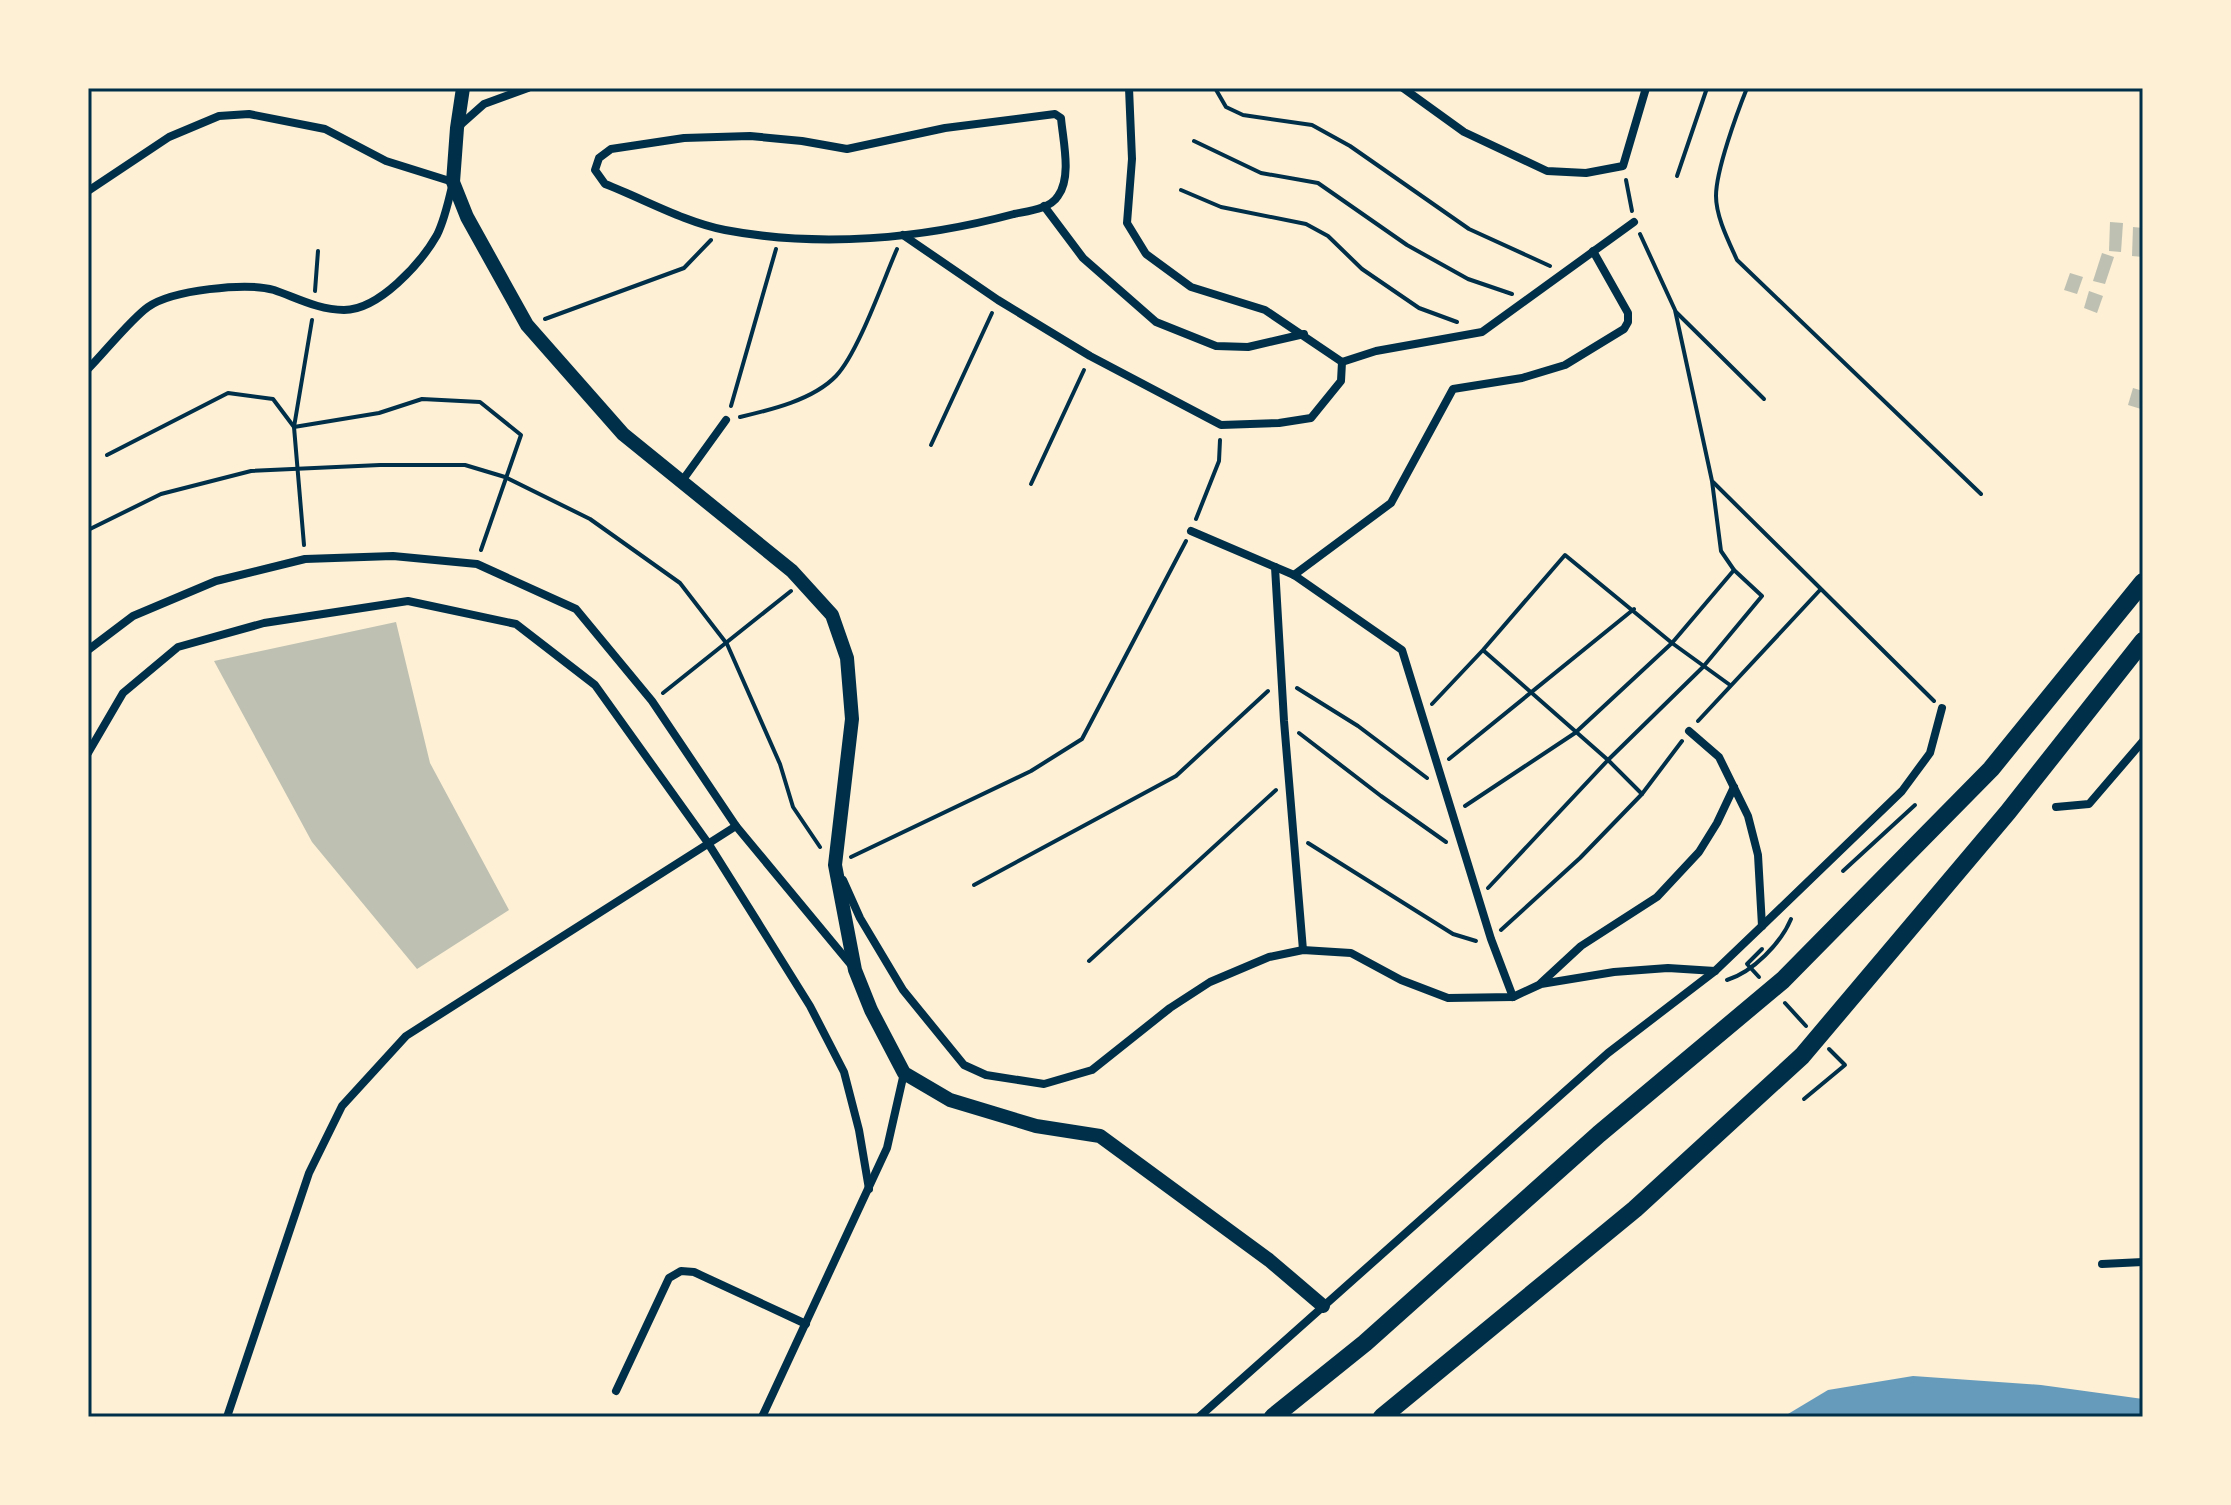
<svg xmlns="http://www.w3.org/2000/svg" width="2231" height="1505" viewBox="0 0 2231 1505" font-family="Montserrat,sans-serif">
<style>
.water{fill:#669bbc}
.building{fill:#bec0b2}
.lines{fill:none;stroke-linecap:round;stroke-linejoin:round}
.path{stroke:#003049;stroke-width:4}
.minor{stroke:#003049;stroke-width:8}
.tertiary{stroke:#003049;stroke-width:14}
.trunk{stroke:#003049;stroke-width:18}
.neatline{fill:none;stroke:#003049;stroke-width:3}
</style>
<rect width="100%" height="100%" fill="#fdf0d5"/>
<path class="water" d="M 1913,1376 L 2041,1385 L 2143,1399 L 2143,1417 L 1783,1417 L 1828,1390 Z"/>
<g class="building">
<path d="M 2110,222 L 2123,223 L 2121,252 L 2109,251 Z"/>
<path d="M 2133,227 L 2143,228 L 2143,257 L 2132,256 Z"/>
<path d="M 2102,253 L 2114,257 L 2105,284 L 2093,281 Z"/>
<path d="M 2070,273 L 2083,277 L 2077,294 L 2064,290 Z"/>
<path d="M 2089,291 L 2103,296 L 2097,313 L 2084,308 Z"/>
<path d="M 2133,388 L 2143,391 L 2141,409 L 2128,405 Z"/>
<path d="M 396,622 L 430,763 L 509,910 L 417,969 L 312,842 L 214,661 Z"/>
</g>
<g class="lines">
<g class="path">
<path d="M 1215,88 L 1226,107 L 1243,115 L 1312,125 L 1350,146 L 1469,229 L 1550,266"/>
<path d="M 1747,88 C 1737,113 1716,170 1716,196 C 1716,217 1729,242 1737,260 L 1981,494"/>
<path d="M 1194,141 L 1261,173 L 1318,183 L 1407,245 L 1468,279 L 1512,294"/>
<path d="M 1677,176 L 1707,88"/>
<path d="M 1626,180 L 1632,211"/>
<path d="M 1181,190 L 1221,207 L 1306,224 L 1328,236 L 1362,269 L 1419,308 L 1457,322"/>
<path d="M 315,291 L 318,251"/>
<path d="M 1676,312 L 1764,399"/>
<path d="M 545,319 L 684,268 L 711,240"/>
<path d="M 731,406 L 776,249"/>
<path d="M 740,417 C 770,410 813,400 836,376 C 858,353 883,281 897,249"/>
<path d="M 931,445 L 992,313"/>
<path d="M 107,455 L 228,393 L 273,399 L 294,427 L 379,413 L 422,399 L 480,402 L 521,435 L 481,550"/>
<path d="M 1713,482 L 1934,701"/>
<path d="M 1031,484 L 1084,370"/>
<path d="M 1196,519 L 1219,461 L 1220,440"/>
<path d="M 88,530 L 161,494 L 251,471 L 380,465 L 465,465 L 505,477 L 590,519 L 680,583 L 727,644 L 780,764 L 793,807 L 820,847"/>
<path d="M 304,545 L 294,427 L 312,320"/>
<path d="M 1484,651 L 1608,760 L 1642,794"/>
<path d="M 1297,688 L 1358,726 L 1427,778"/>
<path d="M 663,693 L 791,591"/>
<path d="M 1432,704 L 1483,650 L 1565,555 L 1672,643 L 1730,685"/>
<path d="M 1698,721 L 1820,590"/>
<path d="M 1299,733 L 1381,796 L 1446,842"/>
<path d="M 1449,759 L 1634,609"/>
<path d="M 1465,806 L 1575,733 L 1672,643 L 1734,570"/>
<path d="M 1308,843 L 1453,934 L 1476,941"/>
<path d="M 851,857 L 1031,771 L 1082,739 L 1186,541"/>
<path d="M 1843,871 L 1915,805"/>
<path d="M 974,885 L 1176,776 L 1268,691"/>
<path d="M 1488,888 L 1608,760 L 1703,667 L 1762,596 L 1734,570 L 1721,551 L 1712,481 L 1675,310 L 1640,234"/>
<path d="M 1501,930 L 1580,858 L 1642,794 L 1682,741"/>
<path d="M 1089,961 L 1276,790"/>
<path d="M 1759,977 L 1747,964 L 1762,949"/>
<path d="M 1727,980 C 1753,972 1781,943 1791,919"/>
<path d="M 1785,1003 L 1806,1026"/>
<path d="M 1804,1099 L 1845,1065 L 1829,1049"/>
</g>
<g class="minor">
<path d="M 1403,88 L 1464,132 L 1547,171 L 1586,173 L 1623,166 L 1646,88"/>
<path d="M 1055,114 L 1061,118 C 1063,141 1072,177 1058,196 C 1050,209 1028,211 1014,214 C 921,239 820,248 725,230 C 684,222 644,199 605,184 L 595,170 L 599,158 L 611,149 L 684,138 L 750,136 L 802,141 L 847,149 L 945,128 Z"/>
<path d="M 457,128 L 484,104 L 528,88"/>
<path d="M 88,191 L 169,137 L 219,116 L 249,114 L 325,129 L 386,161 L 453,182 C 449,199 445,219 437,235 C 421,263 379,310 344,310 C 319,310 297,298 274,290 C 246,282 172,290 148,307 C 131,319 104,353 88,369"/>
<path d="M 1044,206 L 1083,258 L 1156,322 L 1216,346 L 1248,347 L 1304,334"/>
<path d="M 903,235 L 998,300 L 1090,356 L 1221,425 L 1279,423 L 1311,418 L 1341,381 L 1342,362 L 1265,310 L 1191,287 L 1146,254 L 1127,223 L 1132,159 L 1129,88"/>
<path d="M 1342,362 L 1376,351 L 1482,332 L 1634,222"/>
<path d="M 682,481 L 726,420"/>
<path d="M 1191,531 L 1294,575 L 1402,650 L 1491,939 L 1513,997"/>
<path d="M 1275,567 L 1284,721 L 1303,950"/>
<path d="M 1294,575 L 1391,503 L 1453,389 L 1522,378 L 1565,365 L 1624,329 L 1628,322 L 1628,313 L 1593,251"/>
<path d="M 88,650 L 133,616 L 216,581 L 305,559 L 393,556 L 477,564 L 576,609 L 652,701 L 736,826 L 852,966"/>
<path d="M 1689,731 L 1719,757 L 1748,816 L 1758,855 L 1762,926"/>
<path d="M 88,753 L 123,693 L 178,647 L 264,623 L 408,601 L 516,624 L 595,685 L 708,843 L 757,921 L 810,1006 L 844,1072 L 859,1130 L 869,1189"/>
<path d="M 2056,807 L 2089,804 L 2143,741"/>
<path d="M 843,880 L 860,918 L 903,990 L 964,1065 L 986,1075 L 1044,1084 L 1092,1070 L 1170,1008 L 1210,982 L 1269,957 L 1303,950 L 1351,953 L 1401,980 L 1448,998 L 1513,997 L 1541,984 L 1614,972 L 1668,968 L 1715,971"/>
<path d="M 1541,983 L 1581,946 L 1657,897 L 1699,852 L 1717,823 L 1734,787"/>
<path d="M 2102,1264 L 2143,1262"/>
<path d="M 616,1391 L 669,1278 L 681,1271 L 694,1272 L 806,1324"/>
<path d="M 227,1417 L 309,1173 L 342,1106 L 406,1036 L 736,826"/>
<path d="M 762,1417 L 887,1148 L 904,1073"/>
<path d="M 1199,1417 L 1608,1053 L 1715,971 L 1762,926 L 1902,791 L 1930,753 L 1942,708"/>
</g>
<path class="tertiary" d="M 463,88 L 457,128 L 453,182 L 467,217 L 527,325 L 623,434 L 792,571 L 832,615 L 847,658 L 852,719 L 835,865 L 855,970 L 871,1010 L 904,1073 L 950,1100 L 1036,1126 L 1100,1136 L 1269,1260 L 1323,1306"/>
<g class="trunk">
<path d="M 1273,1417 L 1365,1343 L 1599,1134 L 1783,980 L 1991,769 L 2143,582"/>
<path d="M 1382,1417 L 1635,1209 L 1802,1056 L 2008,812 L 2143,641"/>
</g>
</g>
<rect width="2231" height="1505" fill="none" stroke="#fdf0d5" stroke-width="180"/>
<rect x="90" y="90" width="2051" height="1325" class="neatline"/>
</svg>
